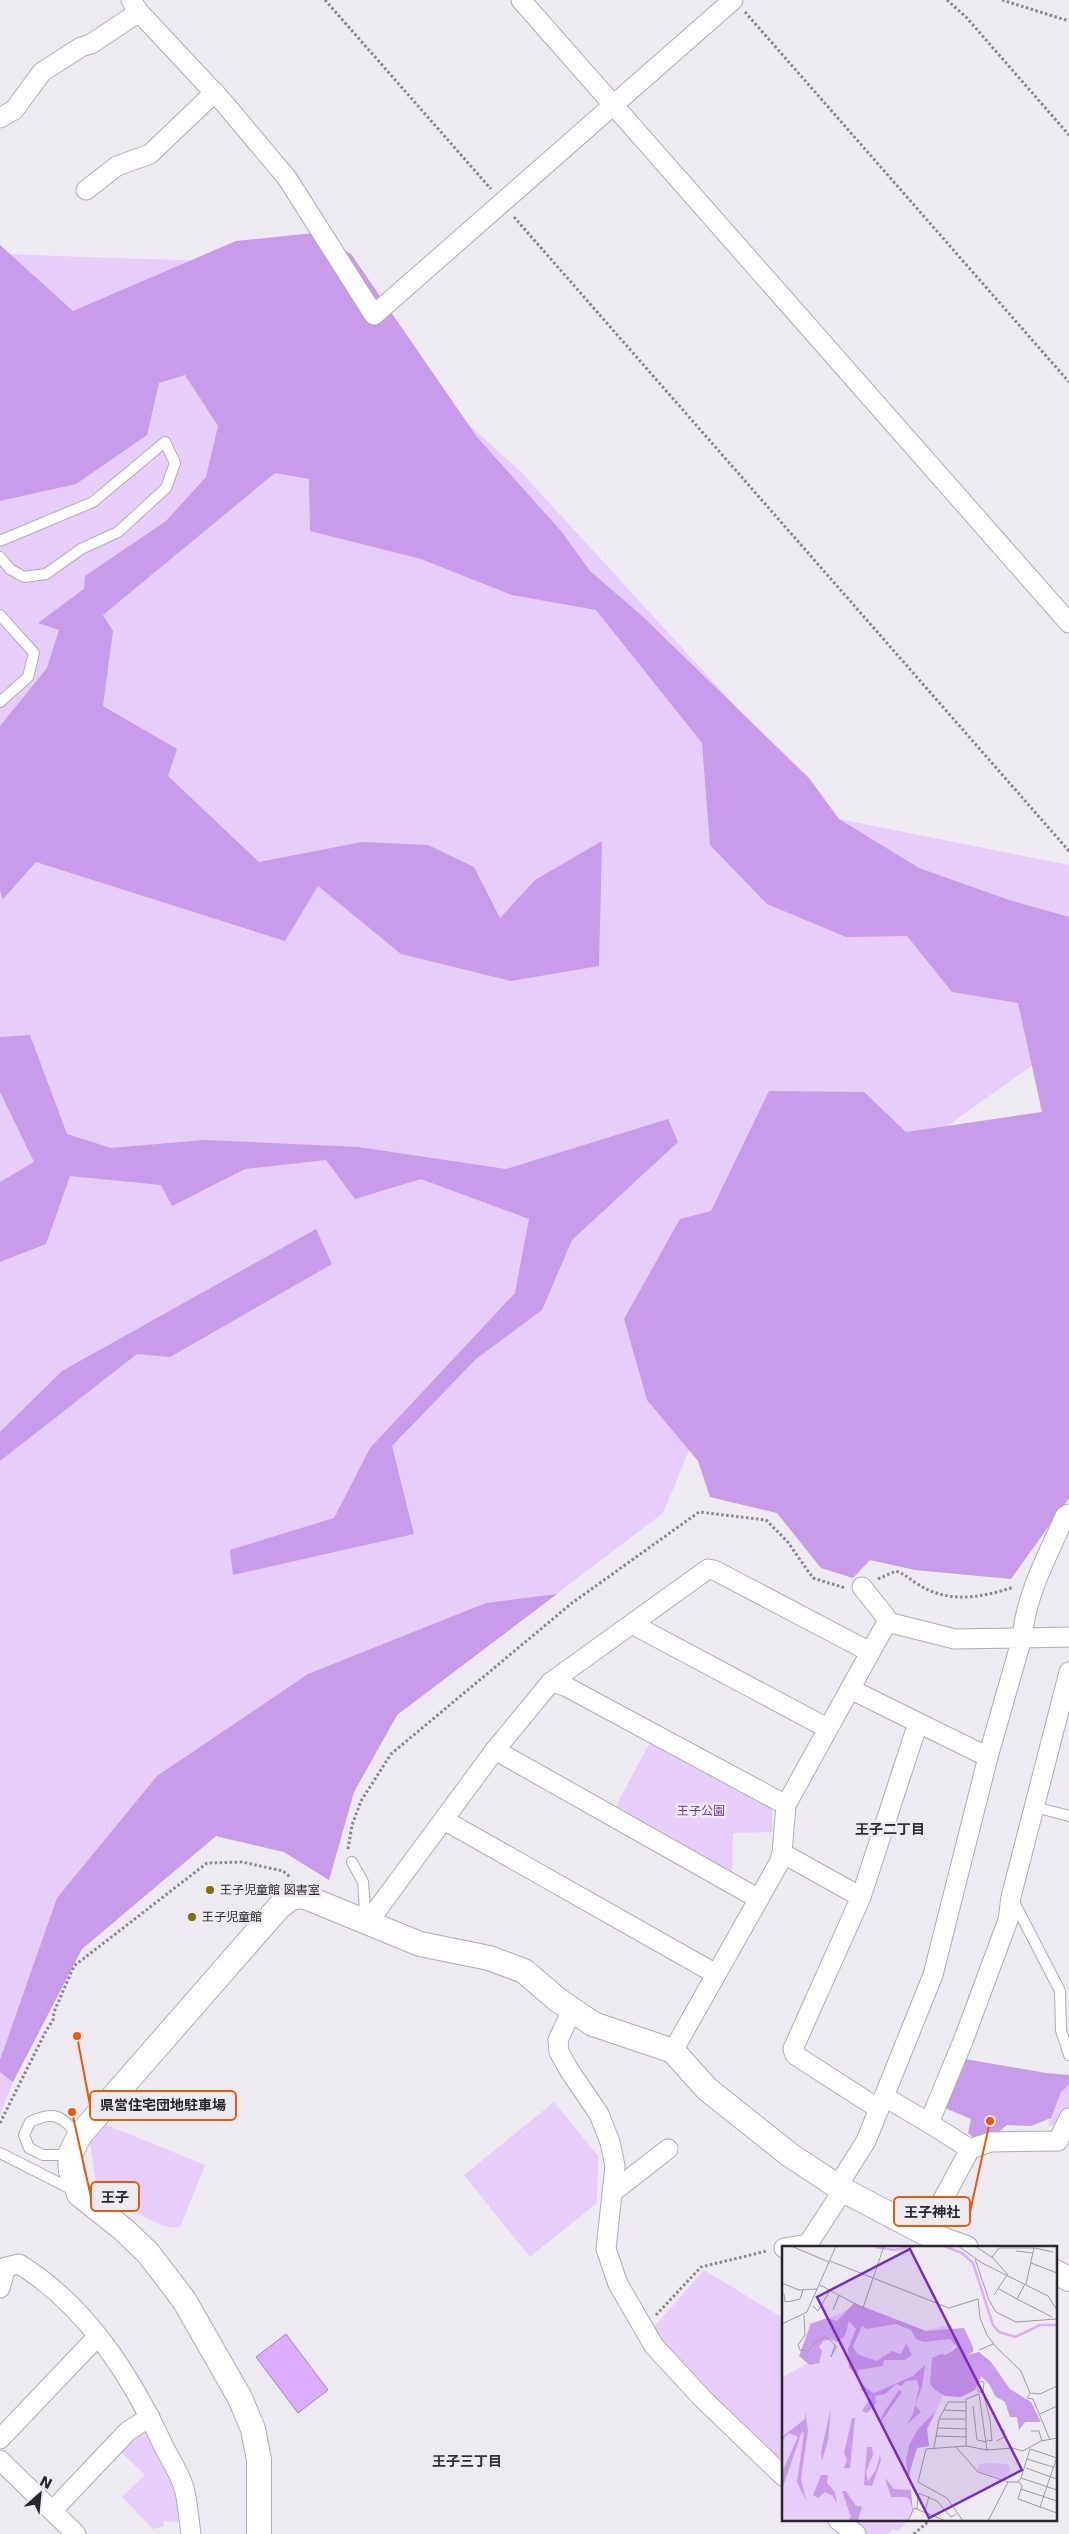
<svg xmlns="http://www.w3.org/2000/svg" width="1069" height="2534" viewBox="0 0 1069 2534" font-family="'DejaVu Sans','Noto Sans JP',sans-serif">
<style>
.green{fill:#e6cdfa}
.forest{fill:#c99beb}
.water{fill:#dcadfe;stroke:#a684be}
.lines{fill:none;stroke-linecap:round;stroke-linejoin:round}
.service-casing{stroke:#b0acb4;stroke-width:12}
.minor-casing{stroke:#b0acb4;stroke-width:21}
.tertiary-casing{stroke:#b0acb4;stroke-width:26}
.path{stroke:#89868b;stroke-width:3;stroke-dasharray:2.5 2.5;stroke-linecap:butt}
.service{stroke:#fff;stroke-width:10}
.minor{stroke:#fff;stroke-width:19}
.tertiary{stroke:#fff;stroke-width:24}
.poi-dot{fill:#7f6d09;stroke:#eeeaf2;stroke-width:2}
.labels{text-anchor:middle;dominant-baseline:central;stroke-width:5;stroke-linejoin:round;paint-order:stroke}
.park-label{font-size:12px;fill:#6d3490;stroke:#eeeaf2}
.poi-label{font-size:12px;fill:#282629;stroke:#eeeaf2;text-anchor:start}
.neighbourhood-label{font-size:14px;font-weight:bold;fill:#312e34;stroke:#eeeaf2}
.inset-river{fill:none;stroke:#dcadfe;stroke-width:2.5}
.inset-road{fill:none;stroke:#9f9ca2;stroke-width:1}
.view{fill:#7b2cbf;fill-opacity:0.15;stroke:#7b2cbf;stroke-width:2.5}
.inset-edge{fill:none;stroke:#282629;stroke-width:2.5}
.leader{fill:none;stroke:#e8590c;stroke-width:2}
.callout-dot{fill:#e8590c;stroke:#eeeaf2;stroke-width:2}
.callout{fill:#eeeaf2;stroke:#e8590c;stroke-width:2}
.callout-label{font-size:14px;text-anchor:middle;font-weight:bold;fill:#282629}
</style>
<rect width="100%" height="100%" fill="#eeeaf2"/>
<g class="green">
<path d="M 0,254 L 291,264 L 521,472 L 839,819 L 1069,865 L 1069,1039 L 834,1207 L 720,1376 L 663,1513 L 397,1715 L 354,1792 L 329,1880 L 284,1852 L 216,1836 L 82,1949 L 13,2082 L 0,2115 Z"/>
<path d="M 651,1740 L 772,1805 L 772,1832 L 733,1833 L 732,1873 L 616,1806 Z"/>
<path d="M 1058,2082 L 1069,2084 L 1069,2107 L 1060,2126 L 1048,2126 Z"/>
<path d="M 554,2102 L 598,2156 L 597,2203 L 530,2257 L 464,2175 Z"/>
<path d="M 102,2123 L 205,2165 L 180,2227 C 160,2232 116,2199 97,2188 L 89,2138 Z"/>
<path d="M 704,2270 L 783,2318 L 783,2468 L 683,2369 L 651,2330 Z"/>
<path d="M 142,2433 L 150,2436 L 175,2493 L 181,2522 L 163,2521 L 164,2526 L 153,2529 L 122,2497 L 145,2475 L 119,2450 Z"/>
<path d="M 850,2520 L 908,2520 L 898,2531 L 893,2529 L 888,2534 L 868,2534 Z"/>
</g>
<g class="forest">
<path d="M 314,233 L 351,254 L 477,437 L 561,531 L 590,571 L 641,615 L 809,778 L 839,819 L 919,868 L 1009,900 L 1069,917 L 1069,1498 L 1011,1579 L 915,1570 L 870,1560 L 853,1578 L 821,1568 L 777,1513 L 710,1497 L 698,1461 L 647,1400 L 624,1319 L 680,1219 L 711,1211 L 769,1091 L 864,1092 L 906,1132 L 1042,1112 L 1018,1003 L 952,992 L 907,936 L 846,937 L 767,904 L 710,845 L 702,743 L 596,610 L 512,595 L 421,559 L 310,531 L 309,479 L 275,473 L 103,615 L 113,631 L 103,706 L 177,749 L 168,776 L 259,862 L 362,842 L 428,845 L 474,867 L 500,918 L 535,880 L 602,841 L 599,966 L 511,981 L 401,954 L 318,886 L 285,941 L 36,862 L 3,899 L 0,891 L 0,726 L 47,668 L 59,630 L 38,623 L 84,589 L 85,576 L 166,521 L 206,477 L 218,426 L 185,375 L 159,383 L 147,435 L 76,484 L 0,501 L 0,245 L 73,311 L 236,241 Z"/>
<path d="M 30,1035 L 67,1134 L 111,1148 L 204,1140 L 358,1147 L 506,1169 L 668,1119 L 678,1142 L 572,1240 L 542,1310 L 476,1359 L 392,1446 L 414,1534 L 233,1575 L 230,1550 L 334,1518 L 370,1448 L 515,1293 L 529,1219 L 421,1179 L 355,1199 L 326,1160 L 245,1169 L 172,1206 L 161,1185 L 70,1176 L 46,1244 L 0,1262 L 0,1182 L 34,1162 L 0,1092 L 0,1037 Z"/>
<path d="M 316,1229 L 332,1264 L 170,1357 L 137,1354 L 0,1461 L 0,1432 L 62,1371 Z"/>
<path d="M 557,1594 L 397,1715 L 354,1792 L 329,1880 L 284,1852 L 216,1836 L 82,1949 L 13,2082 L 0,2072 L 0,2060 L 57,1898 L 157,1776 L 308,1674 L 486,1603 Z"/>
<path d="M 965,2059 L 1046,2073 L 1069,2075 L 1069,2084 L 1061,2092 L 1051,2118 L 1031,2126 L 1007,2125 L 994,2136 L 974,2138 L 968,2133 L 971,2119 L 947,2109 L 940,2099 Z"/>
</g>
<path class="water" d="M 286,2334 L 328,2390 L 298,2413 L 256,2357 Z"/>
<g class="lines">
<defs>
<g id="service">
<path d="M 0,541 L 93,502 L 165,442 L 175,463 L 166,488 L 118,532 L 81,549 L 46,574 L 24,577 L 10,569 L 0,557"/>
<path d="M 0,615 L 34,653 L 28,677 L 0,702"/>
<path d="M 1035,1807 L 1069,1816"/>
<path d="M 352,1862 L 363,1882 L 365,1910 L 372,1914"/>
<path d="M 1013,1900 L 1060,1991 L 1061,2030 L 1069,2055"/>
<path d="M 0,2153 L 75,2191"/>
<path d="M 70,2155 L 43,2155 L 29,2148 L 24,2135 L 30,2122 C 54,2110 62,2116 79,2136"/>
</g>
<g id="minor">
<path d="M 131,0 L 139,12 L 224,103 L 287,178 L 374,315 L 733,0"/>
<path d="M 521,0 L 1069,623"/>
<path d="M 0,118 L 14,110 L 42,72 L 81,47 L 91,44 L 139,12"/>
<path d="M 86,190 L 117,166 L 150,154 L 215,92"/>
<path d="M 1069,1514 L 1065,1516 C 1047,1557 1026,1594 1022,1638 L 1069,1637"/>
<path d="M 862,1587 L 886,1617 L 887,1622"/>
<path d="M 632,1624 L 827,1728"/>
<path d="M 551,1682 L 565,1686 L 786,1805"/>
<path d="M 850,1689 L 988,1757"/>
<path d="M 495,1750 L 759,1899"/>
<path d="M 444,1820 L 716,1974"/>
<path d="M 782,1853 L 861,1897"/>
<path d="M 368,1922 L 495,1750 L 551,1682 L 708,1569 L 714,1570 L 870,1652"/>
<path d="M 572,2010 L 558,2040 L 559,2052 L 569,2070 L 599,2114 L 610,2142 L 615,2166 L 606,2249 L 618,2284 L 654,2346 L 702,2398 L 783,2476"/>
<path d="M 673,2051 L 779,1863 L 782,1853 L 786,1805 L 887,1622 L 955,1639 L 1022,1638 L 988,1757 L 933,1975 L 866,2141 L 837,2187"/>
<path d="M 885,2097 L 929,2123 L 965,2036 L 1008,1920 L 1011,1897 L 1069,1672"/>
<path d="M 879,2109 L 795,2055 L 793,2049 L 861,1897 L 918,1723"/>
<path d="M 970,2149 L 990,2142 L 1058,2141 L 1069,2118"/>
<path d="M 614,2191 L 668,2149"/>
<path d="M 925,2233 L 970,2149 L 929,2123"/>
<path d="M 784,2248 L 808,2244 L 843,2190"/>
<path d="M 0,2288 L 6,2267 L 19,2264 C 87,2306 131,2376 164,2447 C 171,2461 182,2477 185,2492 C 188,2506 189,2520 191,2534"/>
<path d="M 0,2439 L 98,2336"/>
<path d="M 0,2460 L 76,2534"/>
<path d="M 53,2510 L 128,2431 L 150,2417"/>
<path d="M 838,2520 L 856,2534"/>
</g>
<g id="tertiary">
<path d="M 1055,2272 L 1069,2279"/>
<path d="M 259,2534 L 259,2460 L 253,2429 L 240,2398 L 184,2300 L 148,2253 L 124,2230 L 79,2194 L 71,2171 L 70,2155 L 79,2136 L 279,1907 L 291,1898 L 303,1896 L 420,1944 L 489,1958 L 524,1971 L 558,2000 L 593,2024 L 673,2051 L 707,2089 L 790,2155 L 843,2190 L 925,2233 L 966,2248"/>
</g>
</defs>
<use href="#service" class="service-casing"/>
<use href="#minor" class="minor-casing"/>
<use href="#tertiary" class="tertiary-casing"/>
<g class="path">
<path d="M 325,0 L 491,189"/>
<path d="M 947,0 L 966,17 L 1069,135"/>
<path d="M 1002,0 L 1069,21"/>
<path d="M 745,12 L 1069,382"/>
<path d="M 514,217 L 1069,851"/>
<path d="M 878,1579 L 896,1571 C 905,1574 908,1578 916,1583 C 947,1604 980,1598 1014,1587"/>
<path d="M 348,1849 L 352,1825 L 361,1801 L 391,1754 L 572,1603 L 699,1512 L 766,1520 L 787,1541 L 813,1578 L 845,1588"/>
<path d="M 0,2123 L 46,2031 L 53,2020 L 54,2012 L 74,1966 L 207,1863 L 242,1862 L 283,1871 L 290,1877"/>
<path d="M 656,2315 L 701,2267 L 767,2251"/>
<path d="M 914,2534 L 930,2520"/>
</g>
<use href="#service" class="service"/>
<use href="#minor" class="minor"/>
<use href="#tertiary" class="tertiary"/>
</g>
<g class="poi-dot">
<circle cx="210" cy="1890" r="5"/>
<circle cx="192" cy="1917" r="5"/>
</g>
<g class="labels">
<g class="park-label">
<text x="701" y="1811">王子公園</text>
</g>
<g class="poi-label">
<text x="220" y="1890">王子児童館 図書室</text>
<text x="202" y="1917">王子児童館</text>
</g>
<g class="neighbourhood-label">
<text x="890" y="1829">王子二丁目</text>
<text x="467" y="2461">王子三丁目</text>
</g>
</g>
<g transform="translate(782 2246)">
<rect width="275" height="275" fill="#eeeaf2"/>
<path d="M 72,61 L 144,85 L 169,78 L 175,93 L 161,119 L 160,153 L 145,183 L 147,200 L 135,201 L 128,217 L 130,267 L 125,275 L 0,275 L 0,131 L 25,118 L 20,111 L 27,77 L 45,73 ZM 208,217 L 226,218 L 228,223 L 224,234 L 195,225 L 197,218 Z" fill="#e6cdfa"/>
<path d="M 72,57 L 144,85 L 182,82 L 191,101 L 191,106 L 185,109 L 197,106 L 209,116 L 228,143 L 249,156 L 259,176 L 243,176 L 237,184 L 235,171 L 228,171 L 223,156 L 213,150 L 207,138 L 199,130 L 193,144 L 179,151 L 163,150 L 153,144 L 148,138 L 150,112 L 159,108 L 164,109 L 175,101 L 168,93 L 142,96 L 134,93 L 129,84 L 114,78 L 85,83 L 80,80 L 71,100 L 75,108 L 95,115 L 110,105 L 119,108 L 124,97 L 130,109 L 123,114 L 102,114 L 101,120 L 76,124 L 75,129 L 67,122 L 66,103 L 74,83 L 67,75 L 63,90 L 55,96 L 48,93 L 41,95 L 37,101 L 40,105 L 37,117 L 28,119 L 17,110 L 29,78 L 45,72 L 55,75 ZM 143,119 L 140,141 L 133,159 L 139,166 L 125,178 L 131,168 L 137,141 L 135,134 L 124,135 L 119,140 L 114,138 L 103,148 L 93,150 L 94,157 L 85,167 L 80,165 L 89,151 L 78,143 L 83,140 L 91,147 L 95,146 L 131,130 ZM 117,144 L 120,146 L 98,177 L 101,168 ZM 49,162 L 46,194 L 40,215 L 39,206 ZM 23,165 L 26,184 L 19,232 L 24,255 L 15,236 L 22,188 L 20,185 L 0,244 L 1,224 L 16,191 L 7,187 L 0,194 L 0,191 L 23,173 ZM 154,165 L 145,183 L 147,200 L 135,202 L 126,232 L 124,214 L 127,199 L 136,183 ZM 70,172 L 73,172 L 68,222 L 62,222 L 65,214 L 62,207 ZM 85,201 L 90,201 L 91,208 L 84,226 L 86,235 L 94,224 L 98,209 L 99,214 L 90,240 L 82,239 ZM 39,229 L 46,229 L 45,237 L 53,246 L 55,258 L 51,250 L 43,246 L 36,252 L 31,249 ZM 103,232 L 112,243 L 129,244 L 131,267 L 128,254 L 124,251 L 109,251 ZM 60,245 L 64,245 L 73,259 L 80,261 L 76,274 L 66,275 L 69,271 Z" fill="#c99beb"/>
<path class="inset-river" d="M 162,0 L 180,7 L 191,17 L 211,79 L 217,86 L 233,91 L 258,79 L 275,79M 93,1 L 112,4 L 133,0"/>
<path class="inset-road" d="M 9,0 L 47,16M 176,0 L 200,17 L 266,50 L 275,64M 193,0 L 211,12 L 226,29M 234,5 L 251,7M 210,11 L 217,2 L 253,2 L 271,6M 193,13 L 207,54 L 214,66 L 234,76 L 275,73M 48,15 L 167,62 L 196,53 L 198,72 L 205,89 L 214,101 L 239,125 L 248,147 L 258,148 L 275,140M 249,17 L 275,27M 0,37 L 17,44 L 35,43M 244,38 L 252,2M 38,39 L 81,62 L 102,0M 217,43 L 235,53 L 243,38M 2,48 L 3,56 L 10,55 L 18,53 L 21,44M 212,49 L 225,29M 235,53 L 270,71M 31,60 L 36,65 L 47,46M 51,64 L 57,49M 22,69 L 23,89 L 16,99 L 18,104 L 26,105 L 36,94 L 43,91 L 48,94 L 53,99 L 54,101 L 49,111 L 53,99M 0,78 L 25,66 L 54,0M 197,104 L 211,98M 201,146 L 202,136 L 196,135 L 196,146 L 201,146 L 208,174 L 210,195 L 205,194M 248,147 L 245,152 L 251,153 L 268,194M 191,160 L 195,194 L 205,196M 162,164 L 184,165M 258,168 L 275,160M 158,173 L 183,173M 156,182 L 185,183M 249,185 L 257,185 L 260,195M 154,190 L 185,191M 215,195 L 222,191 L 222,184M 184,200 L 184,153 L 197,148 L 205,204M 174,201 L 196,226 L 226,236 L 236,236 L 239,232 L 275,244M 152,202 L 157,173 L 166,156 L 184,156M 245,213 L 271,221M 244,222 L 275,233M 239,232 L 248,203 L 275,212M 237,236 L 240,240 L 236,253 L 275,267M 239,243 L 275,255M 258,261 L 275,211M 135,263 L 136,248 L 139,248 L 155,255 L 169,271 L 174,268M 143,265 L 147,250M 126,275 L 132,262 L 164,275M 181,275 L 165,252 L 136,236 L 144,203 L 184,200 L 205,204 L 230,202 L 241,205 L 259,195 L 275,192M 206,275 L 226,236"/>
<path class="view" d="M 128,3 L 240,224 L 147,272 L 35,51 Z"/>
<rect width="275" height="275" class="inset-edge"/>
</g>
<path class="leader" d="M77 2036L90 2105M72 2112L91 2197M990 2121L970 2212"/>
<g class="callout-dot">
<circle cx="77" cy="2036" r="5"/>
<circle cx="72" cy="2112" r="5"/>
<circle cx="990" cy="2121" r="5"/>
</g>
<g class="callout">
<rect x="90" y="2091" width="146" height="29" rx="5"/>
<rect x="91" y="2182" width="48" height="29" rx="5"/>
<rect x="894" y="2197" width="76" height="29" rx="5"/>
</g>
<g class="callout-label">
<text x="163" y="2110">県営住宅団地駐車場</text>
<text x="115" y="2202">王子</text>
<text x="932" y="2217">王子神社</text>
</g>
<g transform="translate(40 2494) rotate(27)" stroke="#eeeaf2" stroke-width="4" paint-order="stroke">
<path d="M0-4L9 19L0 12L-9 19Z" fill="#282629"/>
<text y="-8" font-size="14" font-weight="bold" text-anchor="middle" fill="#282629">N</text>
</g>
</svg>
